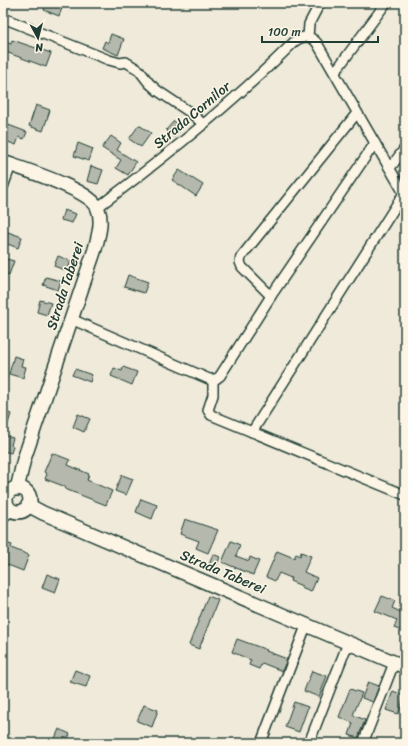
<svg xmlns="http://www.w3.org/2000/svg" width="408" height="746" viewBox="0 0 408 746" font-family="Sriracha,sans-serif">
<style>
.building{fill:#b5b9ad;stroke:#1f3d34}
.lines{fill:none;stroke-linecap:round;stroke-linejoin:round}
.street-casing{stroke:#1f3d34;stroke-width:12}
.secondary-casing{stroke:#1f3d34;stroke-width:16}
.street{stroke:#fcf5e5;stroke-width:9}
.secondary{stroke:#fcf5e5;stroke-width:13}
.labels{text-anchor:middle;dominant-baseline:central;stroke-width:3;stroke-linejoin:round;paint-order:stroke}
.street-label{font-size:14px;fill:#1f3d34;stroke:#fcf5e5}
</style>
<rect width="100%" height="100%" fill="#efeada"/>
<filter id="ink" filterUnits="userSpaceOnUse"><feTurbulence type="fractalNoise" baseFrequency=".025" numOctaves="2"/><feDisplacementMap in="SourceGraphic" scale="8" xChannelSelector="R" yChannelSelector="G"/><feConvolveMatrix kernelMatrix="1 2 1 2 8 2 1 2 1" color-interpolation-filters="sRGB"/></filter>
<g filter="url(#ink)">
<g class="building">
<path d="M 46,3 L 64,3 L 59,16 L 44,10 Z"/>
<path d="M 111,34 L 124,39 L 118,55 L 102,48 L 105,41 L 108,43 Z"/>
<path d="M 12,40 L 51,53 L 46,67 L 3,51 L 3,41 L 11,44 Z"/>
<path d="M 36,105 L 50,110 L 43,131 L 29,126 Z"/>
<path d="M 174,121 L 182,128 L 174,137 L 166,130 Z"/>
<path d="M 3,123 L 27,132 L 24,139 L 19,137 L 16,145 L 3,140 Z"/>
<path d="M 139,125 L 151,133 L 141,147 L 129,139 Z"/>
<path d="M 111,136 L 121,143 L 117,150 L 136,162 L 128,175 L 116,168 L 121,160 L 102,148 Z"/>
<path d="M 78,143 L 93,149 L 89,161 L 74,156 Z"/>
<path d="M 91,166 L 103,170 L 98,184 L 87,181 Z"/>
<path d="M 179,170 L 203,185 L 196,196 L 172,180 Z"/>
<path d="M 64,210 L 76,214 L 72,223 L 61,220 Z"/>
<path d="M 8,232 L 22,237 L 18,248 L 5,243 Z"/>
<path d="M 58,256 L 71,261 L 67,271 L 54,266 Z"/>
<path d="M 3,258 L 14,261 L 9,275 L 3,273 Z"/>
<path d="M 128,275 L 148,282 L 144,293 L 124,287 Z"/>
<path d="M 46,277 L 61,281 L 58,290 L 43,285 Z"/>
<path d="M 40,300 L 51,303 L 47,315 L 37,312 Z"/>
<path d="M 14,356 L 23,359 L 21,366 L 26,367 L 23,378 L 9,374 Z"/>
<path d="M 123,367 L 137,372 L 132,385 L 111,376 L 114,368 L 122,371 Z"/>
<path d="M 75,369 L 92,375 L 90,382 L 72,375 Z"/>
<path d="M 3,411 L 11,414 L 5,433 L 3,433 Z"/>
<path d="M 78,414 L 90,419 L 84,432 L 73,427 Z"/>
<path d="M 3,435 L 13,438 L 11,445 L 13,446 L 11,453 L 3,451 Z"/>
<path d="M 52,453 L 70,460 L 68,465 L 89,474 L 87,480 L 112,491 L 106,505 L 65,489 L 66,487 L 45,479 L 47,474 L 44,472 Z"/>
<path d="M 122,475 L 133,479 L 126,495 L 115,491 Z"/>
<path d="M 141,499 L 157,505 L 152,519 L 136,512 Z"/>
<path d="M 185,519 L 218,530 L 208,553 L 196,548 L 199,541 L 180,534 Z"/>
<path d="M 231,541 L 240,545 L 236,556 L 249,561 L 250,557 L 259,561 L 253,575 L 222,562 Z"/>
<path d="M 3,542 L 12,545 L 11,548 L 29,555 L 23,571 L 3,563 Z"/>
<path d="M 277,551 L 294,558 L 296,554 L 300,556 L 301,552 L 311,556 L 304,572 L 317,578 L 311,592 L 301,588 L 302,586 L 290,581 L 291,578 L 279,573 L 275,581 L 266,577 Z"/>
<path d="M 213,554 L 220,557 L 216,567 L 209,565 Z"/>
<path d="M 47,574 L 60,579 L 55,593 L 42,588 Z"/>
<path d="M 208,596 L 218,600 L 199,649 L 189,645 Z"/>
<path d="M 382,596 L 395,601 L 392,608 L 405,614 L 405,632 L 394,628 L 397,620 L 375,611 Z"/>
<path d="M 237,639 L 267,650 L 266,651 L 287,659 L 282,671 L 262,663 L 259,669 L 249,665 L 251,660 L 232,652 Z"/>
<path d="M 75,670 L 90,676 L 86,687 L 70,682 Z"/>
<path d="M 312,671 L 327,676 L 319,697 L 304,691 Z"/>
<path d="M 368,682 L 379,686 L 373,702 L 362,698 Z"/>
<path d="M 350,689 L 362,693 L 353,715 L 365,720 L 358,738 L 349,735 L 353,723 L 339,717 Z"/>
<path d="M 393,691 L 405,696 L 398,714 L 386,710 Z"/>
<path d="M 294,702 L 308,707 L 299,732 L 285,727 Z"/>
<path d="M 144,705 L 158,710 L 152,727 L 137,721 Z"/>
<path d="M 59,729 L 70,734 L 66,743 L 53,743 Z"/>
</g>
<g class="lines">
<defs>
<g id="street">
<path d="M 3,18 L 109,60 L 120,63 L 126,62 L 139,70 L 149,83 L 158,91 L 191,113 L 203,124"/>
<path d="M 308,37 L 309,24 L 320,3"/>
<path d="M 335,72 L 386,3"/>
<path d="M 390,168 L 405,148"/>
<path d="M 3,187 L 11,165"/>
<path d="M 98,207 C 167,156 234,102 295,41 C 302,36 311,35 317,43 L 405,195"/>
<path d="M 271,296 L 242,267 L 240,262 L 241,257 L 357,113"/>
<path d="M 71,319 L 209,379 L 216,379 L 220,376 L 271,296 L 375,143"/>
<path d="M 213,380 L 213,395 L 208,410 L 211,415 L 405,495"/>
<path d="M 252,432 L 404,193"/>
<path d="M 3,517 L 12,511"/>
<path d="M 261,743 L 306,626"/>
<path d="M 309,743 L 348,643"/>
<path d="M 363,743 L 394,663"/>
</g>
<g id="secondary">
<path d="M 3,162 C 22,169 92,190 98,209 C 103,222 98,237 95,249 L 24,459 L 17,489"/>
<circle cx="18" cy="500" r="12"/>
<path d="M 28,505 L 43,513 L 405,667"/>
</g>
</defs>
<use href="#street" class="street-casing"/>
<use href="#secondary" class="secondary-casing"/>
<use href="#street" class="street"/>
<use href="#secondary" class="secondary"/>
</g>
</g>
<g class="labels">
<g class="street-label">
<text transform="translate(192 115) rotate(-40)">Strada Cornilor</text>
<text transform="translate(65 286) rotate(-72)">Strada Taberei</text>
<text transform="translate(223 572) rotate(23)">Strada Taberei</text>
</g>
</g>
<rect width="408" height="746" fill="none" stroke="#fcf5e5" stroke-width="16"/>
<rect x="8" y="8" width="392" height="730" fill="none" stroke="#1f3d34" stroke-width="1.5" filter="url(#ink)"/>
<g transform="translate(38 38) rotate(173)" stroke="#fcf5e5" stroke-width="3" paint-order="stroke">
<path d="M0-3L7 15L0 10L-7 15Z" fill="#1f3d34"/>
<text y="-6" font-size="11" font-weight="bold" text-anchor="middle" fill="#1f3d34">N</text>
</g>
<path d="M262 36v6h116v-6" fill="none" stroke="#1f3d34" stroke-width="2"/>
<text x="268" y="36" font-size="12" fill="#1f3d34" stroke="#fcf5e5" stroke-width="3" paint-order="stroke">100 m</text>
</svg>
